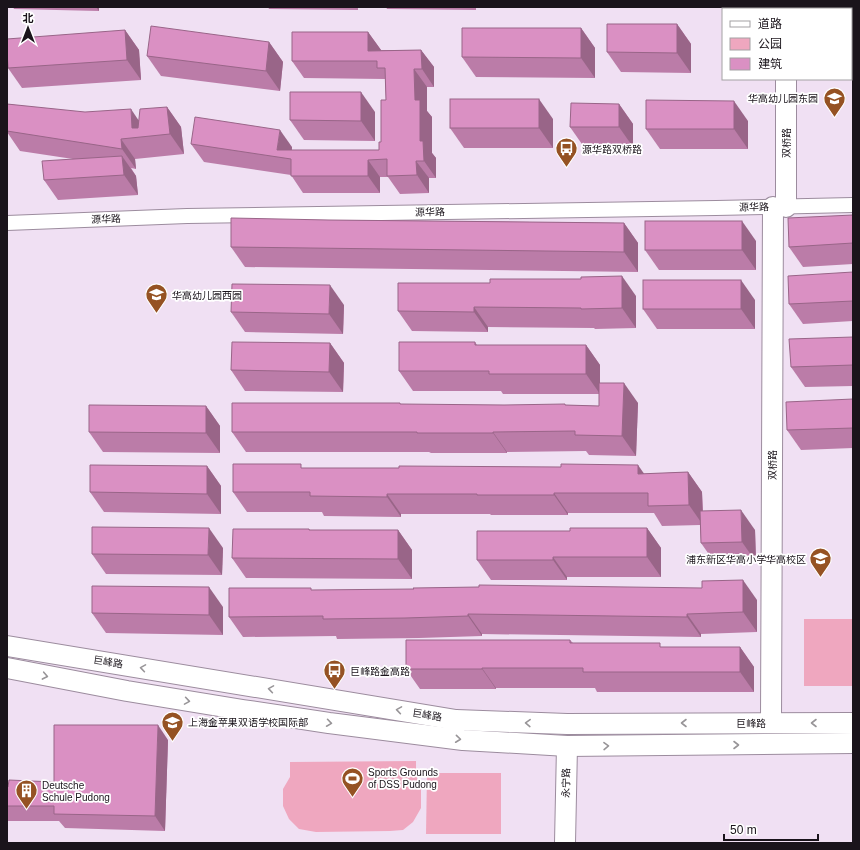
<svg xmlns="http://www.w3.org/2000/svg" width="860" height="850" viewBox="0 0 860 850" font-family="Helvetica,'Noto Sans SC',sans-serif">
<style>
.green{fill:#efa7bf}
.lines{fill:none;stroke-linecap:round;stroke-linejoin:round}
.street-casing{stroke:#9c8c9e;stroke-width:16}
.secondary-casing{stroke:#9c8c9e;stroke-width:22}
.street{stroke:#fff;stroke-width:14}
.secondary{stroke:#fff;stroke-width:20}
.wall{fill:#bb7ca8}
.shaded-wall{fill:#996588}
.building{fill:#da90c3;stroke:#996588}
.oneway{stroke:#989598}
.labels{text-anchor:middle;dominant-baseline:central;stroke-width:3.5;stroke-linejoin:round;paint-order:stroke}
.poi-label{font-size:10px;fill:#1a141b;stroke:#fff;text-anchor:start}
.street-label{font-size:10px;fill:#1a141b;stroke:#fff}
</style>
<rect width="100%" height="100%" fill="#f0e0f3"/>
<g class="green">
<rect x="804" y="619" width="49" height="67"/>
<path d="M 416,761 L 416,775 L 421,789 L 421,808 L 413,822 L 403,830 L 390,831 L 316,832 L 299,829 L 289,819 L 283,806 L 283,789 L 290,777 L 290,762 Z"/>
<path d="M 427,773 L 501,773 L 501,834 L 426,834 Z"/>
</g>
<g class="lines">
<defs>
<path id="street" d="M 7,223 L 187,216 L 716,208 L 853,205"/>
<g id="secondary">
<path d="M 786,7 L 786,9"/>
<path d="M 786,79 L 786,207"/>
<path d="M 7,646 L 456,720 L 567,724 L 853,723"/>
<path d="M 7,668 L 127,691 L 243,710 L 329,723 L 463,740 L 567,746 L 853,743"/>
<path d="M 771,723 L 773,207"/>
<path d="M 565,843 L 567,746"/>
</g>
</defs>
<use href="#street" class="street-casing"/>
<use href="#secondary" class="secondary-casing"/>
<use href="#street" class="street"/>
<use href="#secondary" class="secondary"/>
</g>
<g class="wall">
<path d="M 13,7 L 99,7 L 99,11 L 14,9 Z"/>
<path d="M 268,7 L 358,7 L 358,10 L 269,9 Z"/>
<path d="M 386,7 L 476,7 L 476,10 L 387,9 Z"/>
<path d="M 677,24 L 691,44 L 691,73 L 621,72 L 607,52 Z"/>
<path d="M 581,28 L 595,48 L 595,78 L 476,77 L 462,57 Z"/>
<path d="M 125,30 L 139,50 L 141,80 L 22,88 L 8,68 Z"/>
<path d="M 368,32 L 381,50 L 421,50 L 434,67 L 434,87 L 427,87 L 427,111 L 432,117 L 432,153 L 436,158 L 436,178 L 429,178 L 429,193 L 400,194 L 388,177 L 380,177 L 380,193 L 303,193 L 291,175 L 204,162 L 191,144 L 292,147 L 292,150 L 379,150 L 381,142 L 386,100 L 385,79 L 304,78 L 292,61 Z"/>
<path d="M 269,42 L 283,62 L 280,91 L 161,76 L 147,56 Z"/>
<path d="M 7,104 L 139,120 L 167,107 L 181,127 L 184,154 L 135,159 L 136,169 L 131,168 L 136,176 L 138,195 L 58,200 L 44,180 L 73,159 L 20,151 L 7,132 Z"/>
<path d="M 619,104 L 633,124 L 633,147 L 584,147 L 570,127 Z"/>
<path d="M 375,112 L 375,141 L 304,140 L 290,120 Z"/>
<path d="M 553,119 L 553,148 L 464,148 L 450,128 Z"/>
<path d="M 748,121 L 748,149 L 660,149 L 646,129 Z"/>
<path d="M 853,215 L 853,264 L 803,267 L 789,247 Z"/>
<path d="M 329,220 L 624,223 L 638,243 L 638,272 L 245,267 L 231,247 Z"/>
<path d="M 756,241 L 756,270 L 659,270 L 645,250 Z"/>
<path d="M 853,272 L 853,321 L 803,324 L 789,304 Z"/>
<path d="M 636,296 L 636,328 L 595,329 L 594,328 L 488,327 L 488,332 L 412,331 L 398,311 Z"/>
<path d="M 755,300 L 755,329 L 657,329 L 643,309 Z"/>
<path d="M 344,305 L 343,334 L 245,332 L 231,312 Z"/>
<path d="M 853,337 L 853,386 L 805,387 L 791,367 Z"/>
<path d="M 475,342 L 477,345 L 586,345 L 600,365 L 600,383 L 638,403 L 636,456 L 589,455 L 586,451 L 507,452 L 507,453 L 431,453 L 429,452 L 246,452 L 232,432 L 401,405 L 567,405 L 599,406 L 599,394 L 503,394 L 501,391 L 413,391 L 399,371 Z"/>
<path d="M 330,343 L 344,363 L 343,392 L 245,391 L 231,370 Z"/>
<path d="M 853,399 L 853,448 L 801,450 L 787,430 Z"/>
<path d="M 206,406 L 220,426 L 220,453 L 103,452 L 89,432 Z"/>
<path d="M 207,466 L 221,486 L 221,514 L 104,512 L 90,492 Z"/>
<path d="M 303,468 L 644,474 L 688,472 L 702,492 L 703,511 L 755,530 L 756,562 L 715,563 L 701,543 L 700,525 L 662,526 L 654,513 L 568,513 L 568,515 L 491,515 L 490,514 L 401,514 L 401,517 L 324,516 L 322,512 L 247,512 L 233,492 Z"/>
<path d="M 647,528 L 661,548 L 661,577 L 567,577 L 567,580 L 491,580 L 477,560 L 570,531 Z"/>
<path d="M 309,529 L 310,530 L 398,530 L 412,550 L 412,579 L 246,578 L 232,558 Z"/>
<path d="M 223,548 L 222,575 L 106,574 L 92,554 Z"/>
<path d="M 312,590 L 757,600 L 757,632 L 701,634 L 701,637 L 482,634 L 482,636 L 419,638 L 337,639 L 336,636 L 243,637 L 229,617 Z"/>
<path d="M 223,607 L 223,635 L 106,633 L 92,613 Z"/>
<path d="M 570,640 L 573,643 L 662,647 L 740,647 L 754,667 L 754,692 L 597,692 L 595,688 L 496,688 L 496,689 L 420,689 L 406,669 Z"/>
<path d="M 168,740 L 165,831 L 65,828 L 59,821 L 7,821 L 7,787 L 54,782 Z"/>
</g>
<g class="shaded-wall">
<path d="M 96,7 L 99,7 L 99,11 Z"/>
<path d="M 677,24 L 691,44 L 691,73 L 677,53 Z"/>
<path d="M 581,28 L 595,48 L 595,78 L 581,58 Z"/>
<path d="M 125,30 L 139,50 L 141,80 L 127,60 Z"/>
<path d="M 368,32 L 381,50 L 381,66 L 368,51 Z"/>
<path d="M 269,42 L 283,62 L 280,91 L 266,71 Z"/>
<path d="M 421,50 L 434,67 L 434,87 L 422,69 Z"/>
<path d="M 414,69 L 427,87 L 427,111 L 432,117 L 432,153 L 436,158 L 436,178 L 424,161 L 420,141 L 415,100 Z"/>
<path d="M 361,92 L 375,112 L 375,141 L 361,121 Z"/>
<path d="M 539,99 L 553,119 L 553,148 L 539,128 Z"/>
<path d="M 734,101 L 748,121 L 748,149 L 734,129 Z"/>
<path d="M 619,104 L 633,124 L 633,147 L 619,127 Z"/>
<path d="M 167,107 L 181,127 L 184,154 L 170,134 Z"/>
<path d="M 131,109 L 145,130 L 132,128 Z"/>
<path d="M 280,130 L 292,147 L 291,159 L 277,150 Z"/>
<path d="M 121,139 L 135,159 L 136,169 L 122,149 Z"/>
<path d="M 122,156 L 136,176 L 138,195 L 124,175 Z"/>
<path d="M 368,160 L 380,177 L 380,193 L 368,176 Z"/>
<path d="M 416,161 L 429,178 L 429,193 L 417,175 Z"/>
<path d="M 742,221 L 756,241 L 756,270 L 742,250 Z"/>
<path d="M 624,223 L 638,243 L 638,272 L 624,252 Z"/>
<path d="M 622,276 L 636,296 L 636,328 L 622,308 Z"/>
<path d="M 741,280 L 755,300 L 755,329 L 741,309 Z"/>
<path d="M 330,285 L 344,305 L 343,334 L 329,314 Z"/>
<path d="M 474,307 L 488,327 L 488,332 L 474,312 Z"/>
<path d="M 330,343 L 344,363 L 343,392 L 329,372 Z"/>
<path d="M 586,345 L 600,365 L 600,394 L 586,374 Z"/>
<path d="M 624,383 L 638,403 L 636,456 L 622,436 Z"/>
<path d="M 206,406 L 220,426 L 220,453 L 206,433 Z"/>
<path d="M 493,432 L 507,452 L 507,453 L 493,433 Z"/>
<path d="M 638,465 L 652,485 L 638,474 Z"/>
<path d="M 207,466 L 221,486 L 221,514 L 207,494 Z"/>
<path d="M 688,472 L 702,492 L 703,525 L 689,505 Z"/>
<path d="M 554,493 L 568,513 L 568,515 L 554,495 Z"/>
<path d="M 387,494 L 401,514 L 401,517 L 387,497 Z"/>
<path d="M 741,510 L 755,530 L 756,562 L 742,542 Z"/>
<path d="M 209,528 L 223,548 L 222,575 L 208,555 Z"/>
<path d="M 647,528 L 661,548 L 661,577 L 647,557 Z"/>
<path d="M 398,530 L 412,550 L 412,579 L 398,559 Z"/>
<path d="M 553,557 L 567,577 L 567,580 L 553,560 Z"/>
<path d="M 743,580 L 757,600 L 757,632 L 743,612 Z"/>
<path d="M 209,587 L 223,607 L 223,635 L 209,615 Z"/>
<path d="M 468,614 L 482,634 L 482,636 L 468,616 Z"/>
<path d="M 687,614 L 701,634 L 701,637 L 687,617 Z"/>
<path d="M 740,647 L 754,667 L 754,692 L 740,672 Z"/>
<path d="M 482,668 L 496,688 L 496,689 L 482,669 Z"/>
<path d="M 158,725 L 168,740 L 165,831 L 155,816 Z"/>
</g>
<g class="building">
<path d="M 607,24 L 677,24 L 677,53 L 607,52 Z"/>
<path d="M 151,26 L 269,42 L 266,71 L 147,56 Z"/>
<path d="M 462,28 L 581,28 L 581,58 L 462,57 Z"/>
<path d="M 125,30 L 127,60 L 8,68 L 7,51 L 7,39 Z"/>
<path d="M 292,32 L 368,32 L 368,51 L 421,50 L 422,69 L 414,69 L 415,100 L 420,100 L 420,141 L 423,141 L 424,161 L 416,161 L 417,175 L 387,176 L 387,159 L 368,160 L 368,176 L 291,176 L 291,159 L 191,144 L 195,117 L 280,130 L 277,150 L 379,150 L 379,142 L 381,142 L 381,100 L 386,100 L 385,68 L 377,68 L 377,61 L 292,61 Z"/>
<path d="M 290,92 L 361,92 L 361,121 L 290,120 Z"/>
<rect x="450" y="99" width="89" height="29"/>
<path d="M 646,100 L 734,101 L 734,129 L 646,129 Z"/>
<path d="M 571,103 L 619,104 L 619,127 L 570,127 Z"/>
<path d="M 7,104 L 85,112 L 131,109 L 132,128 L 138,128 L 140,109 L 167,107 L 170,134 L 121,139 L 122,149 L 7,131 Z"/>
<path d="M 122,156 L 124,175 L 44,180 L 42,161 Z"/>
<path d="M 853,215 L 853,243 L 789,247 L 788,218 Z"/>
<path d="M 231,218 L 329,220 L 624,223 L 624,252 L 231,247 Z"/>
<rect x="645" y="221" width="97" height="29"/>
<path d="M 853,272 L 853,301 L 789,304 L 788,276 Z"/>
<path d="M 622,276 L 622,308 L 581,309 L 581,308 L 474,307 L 474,312 L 398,311 L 398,283 L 490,283 L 490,279 L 581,279 L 581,277 Z"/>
<rect x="643" y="280" width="98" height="29"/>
<path d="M 232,284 L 330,285 L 329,314 L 231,312 Z"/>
<path d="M 853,337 L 853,365 L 791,367 L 789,339 Z"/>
<path d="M 232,342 L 330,343 L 329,372 L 231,370 Z"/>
<path d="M 399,342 L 475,342 L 475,345 L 586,345 L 586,374 L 489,374 L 489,371 L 399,371 Z"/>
<path d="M 599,383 L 624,383 L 622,436 L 575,435 L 575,431 L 493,432 L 493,433 L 417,433 L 417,432 L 232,432 L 232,403 L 400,403 L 400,404 L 504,405 L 565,404 L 565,405 L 599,406 Z"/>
<path d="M 853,399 L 853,428 L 787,430 L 786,402 Z"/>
<path d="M 89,405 L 206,406 L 206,433 L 89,432 Z"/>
<path d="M 233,464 L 301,464 L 301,468 L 399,468 L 399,466 L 561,467 L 561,464 L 638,465 L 638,474 L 688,472 L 689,505 L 648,506 L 648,493 L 554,493 L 554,495 L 477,495 L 477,494 L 387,494 L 387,497 L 310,496 L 310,492 L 233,492 Z"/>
<path d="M 90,465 L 207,466 L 207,494 L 90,492 Z"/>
<path d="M 741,510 L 742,542 L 701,543 L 700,511 Z"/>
<path d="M 92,527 L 209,528 L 208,555 L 92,554 Z"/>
<path d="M 570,528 L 647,528 L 647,557 L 553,557 L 553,560 L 477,560 L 477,531 L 570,531 Z"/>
<path d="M 233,529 L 309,529 L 309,530 L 398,530 L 398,559 L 232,558 Z"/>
<path d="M 743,580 L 743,612 L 687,614 L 687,617 L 468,614 L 468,616 L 405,618 L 323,619 L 323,616 L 229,617 L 229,588 L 311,588 L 311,590 L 414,589 L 413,588 L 479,587 L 479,585 L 702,588 L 702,581 Z"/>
<path d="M 92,586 L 209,587 L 209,615 L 92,613 Z"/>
<path d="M 406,640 L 570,640 L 570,643 L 660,643 L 660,647 L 740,647 L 740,672 L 583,672 L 583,668 L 482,668 L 482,669 L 406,669 Z"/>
<path d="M 54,725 L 158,725 L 155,816 L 54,814 L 54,806 L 7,806 L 7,787 L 8,787 L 9,780 L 54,782 Z"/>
</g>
<defs><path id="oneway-chevron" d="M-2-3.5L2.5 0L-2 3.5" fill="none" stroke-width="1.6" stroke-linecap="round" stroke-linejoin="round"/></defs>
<g class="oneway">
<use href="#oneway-chevron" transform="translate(143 668) rotate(-171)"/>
<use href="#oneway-chevron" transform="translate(45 676) rotate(11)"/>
<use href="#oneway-chevron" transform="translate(271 689) rotate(-171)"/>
<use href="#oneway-chevron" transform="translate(187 701) rotate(9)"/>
<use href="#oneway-chevron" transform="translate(399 710) rotate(-171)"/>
<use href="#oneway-chevron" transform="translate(329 723) rotate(8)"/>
<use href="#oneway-chevron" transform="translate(528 723) rotate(-178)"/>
<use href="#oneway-chevron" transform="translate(684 723) rotate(180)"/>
<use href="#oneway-chevron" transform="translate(814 723) rotate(-180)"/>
<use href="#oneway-chevron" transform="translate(458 739) rotate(6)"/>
<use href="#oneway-chevron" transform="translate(736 745)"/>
<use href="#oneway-chevron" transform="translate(606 746) rotate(-1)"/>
</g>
<defs>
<symbol id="school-pin" viewBox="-11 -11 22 30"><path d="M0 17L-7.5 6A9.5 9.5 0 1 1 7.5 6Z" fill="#955223" stroke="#fff"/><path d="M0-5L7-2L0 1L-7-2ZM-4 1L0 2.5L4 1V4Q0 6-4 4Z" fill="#fff"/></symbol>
<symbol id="bus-pin" viewBox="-11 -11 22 30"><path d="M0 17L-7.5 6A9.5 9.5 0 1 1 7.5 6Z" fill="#955223" stroke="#fff"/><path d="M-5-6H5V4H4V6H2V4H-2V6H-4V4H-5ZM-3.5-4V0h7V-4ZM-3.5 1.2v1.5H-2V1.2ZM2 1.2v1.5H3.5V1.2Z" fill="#fff"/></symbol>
<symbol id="stadium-pin" viewBox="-11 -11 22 30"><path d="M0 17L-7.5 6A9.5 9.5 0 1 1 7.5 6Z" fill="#955223" stroke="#fff"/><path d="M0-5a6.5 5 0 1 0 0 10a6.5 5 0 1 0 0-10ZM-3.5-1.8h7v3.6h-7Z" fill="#fff"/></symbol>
<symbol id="building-pin" viewBox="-11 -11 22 30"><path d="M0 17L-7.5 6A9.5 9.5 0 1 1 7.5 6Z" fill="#955223" stroke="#fff"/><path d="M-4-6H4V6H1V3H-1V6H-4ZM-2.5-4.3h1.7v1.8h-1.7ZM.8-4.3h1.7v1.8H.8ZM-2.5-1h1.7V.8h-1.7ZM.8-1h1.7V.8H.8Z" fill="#fff"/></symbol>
</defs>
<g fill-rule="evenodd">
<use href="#school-pin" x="822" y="86" width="25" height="34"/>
<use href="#bus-pin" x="554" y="136" width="25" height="34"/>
<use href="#school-pin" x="144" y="282" width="25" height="34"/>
<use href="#school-pin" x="808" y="546" width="25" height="34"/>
<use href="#bus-pin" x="322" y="658" width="25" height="34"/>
<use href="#school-pin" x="160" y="710" width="25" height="34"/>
<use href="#stadium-pin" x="340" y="766" width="25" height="34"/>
<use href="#building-pin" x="14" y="778" width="25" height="34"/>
</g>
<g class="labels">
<g class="poi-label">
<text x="818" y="98" text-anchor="end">华高幼儿园东园</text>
<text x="582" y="149">源华路双桥路</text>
<text x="172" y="295">华高幼儿园西园</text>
<text x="806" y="559" text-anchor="end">浦东新区华高小学华高校区</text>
<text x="350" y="671">巨峰路金高路</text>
<text x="188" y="722">上海金苹果双语学校国际部</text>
<text x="368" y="772">Sports Grounds<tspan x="368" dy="12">of DSS Pudong</tspan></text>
<text x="42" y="785">Deutsche<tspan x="42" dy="12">Schule Pudong</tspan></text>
</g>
<g class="street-label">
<text transform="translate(786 143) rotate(-90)">双桥路</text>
<text transform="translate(754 207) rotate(-1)">源华路</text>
<text transform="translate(430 212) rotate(-1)">源华路</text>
<text transform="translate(106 219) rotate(-2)">源华路</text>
<text transform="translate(772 465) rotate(-90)">双桥路</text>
<text transform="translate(108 662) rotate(9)">巨峰路</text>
<text transform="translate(427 715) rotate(9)">巨峰路</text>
<text x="751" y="723">巨峰路</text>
<text transform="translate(566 783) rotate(-89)">永宁路</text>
</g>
</g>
<rect width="860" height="850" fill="none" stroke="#1a141b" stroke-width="16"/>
<rect x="722" y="8" width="130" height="72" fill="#ffffff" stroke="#a3a1a4"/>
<rect x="730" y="21" width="20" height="6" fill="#ffffff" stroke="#a3a1a4"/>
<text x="758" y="28" font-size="12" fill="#1a141b">道路</text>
<rect x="730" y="38" width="20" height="12" fill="#efa7bf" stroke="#a3a1a4"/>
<text x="758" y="48" font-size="12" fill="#1a141b">公园</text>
<rect x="730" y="58" width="20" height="12" fill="#da90c3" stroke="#a3a1a4"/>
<text x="758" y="68" font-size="12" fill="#1a141b">建筑</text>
<g transform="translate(28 28)" stroke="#ffffff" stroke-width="3" paint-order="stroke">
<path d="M0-3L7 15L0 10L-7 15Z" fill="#1a141b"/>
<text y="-6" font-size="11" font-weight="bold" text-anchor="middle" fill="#1a141b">北</text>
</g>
<path d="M724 834v6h94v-6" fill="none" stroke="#1a141b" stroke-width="2"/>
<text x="730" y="834" font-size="12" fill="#1a141b" stroke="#ffffff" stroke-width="3" paint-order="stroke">50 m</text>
</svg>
